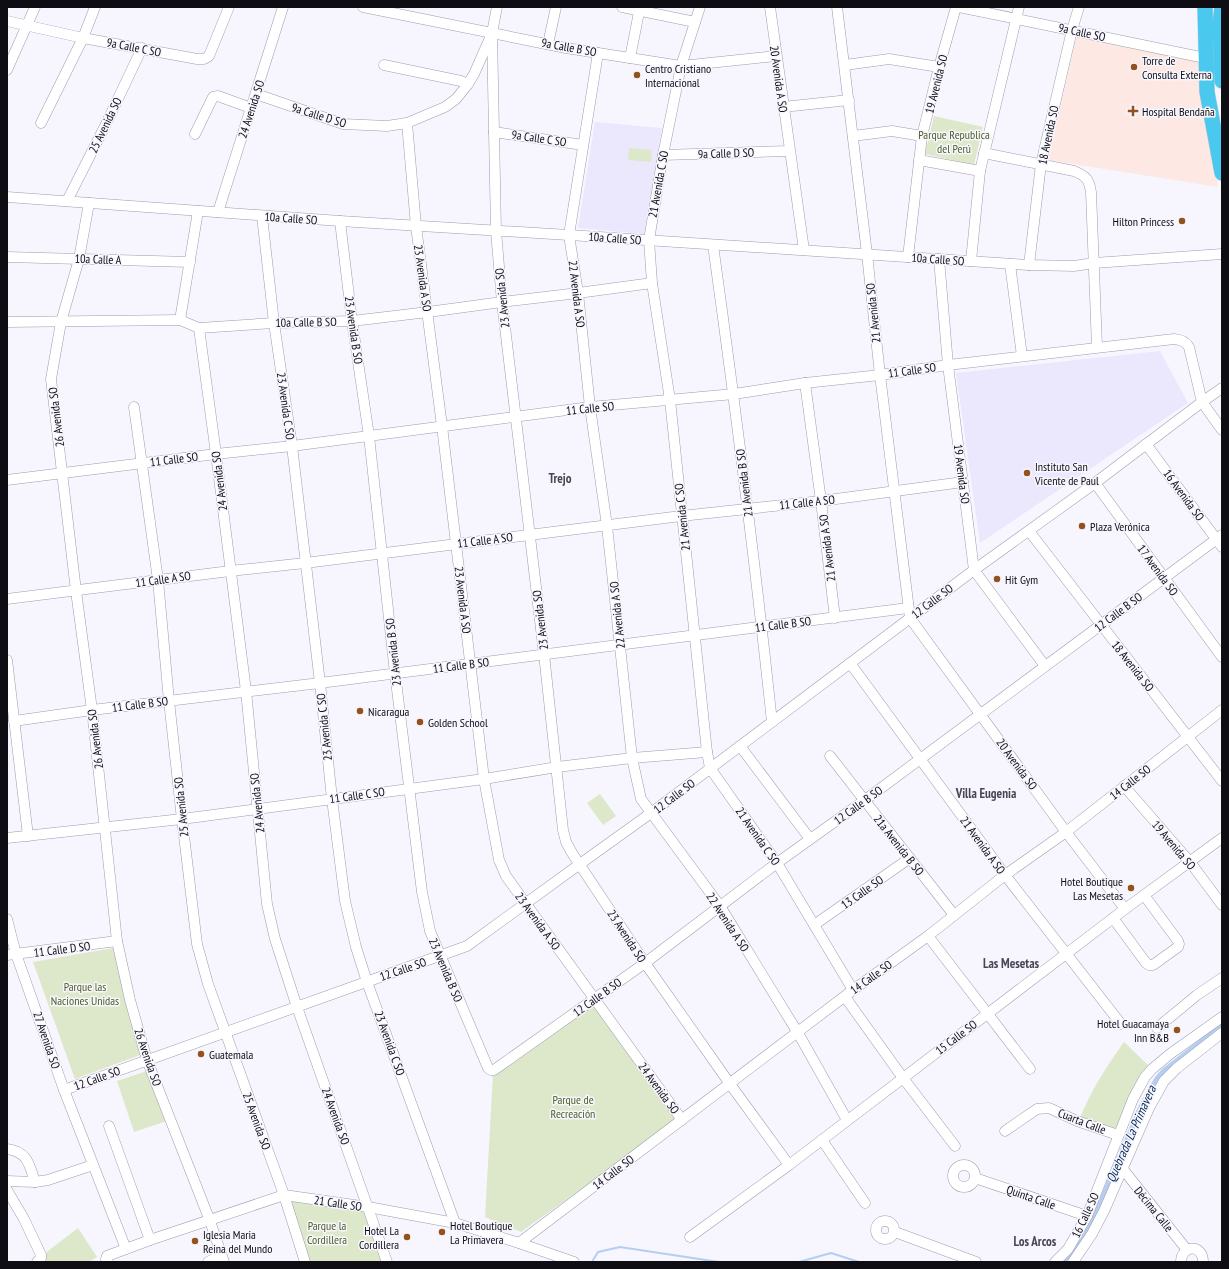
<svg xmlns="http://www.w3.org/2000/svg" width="1229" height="1269" viewBox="0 0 1229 1269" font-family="'PT Sans Narrow',sans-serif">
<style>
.built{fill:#ebe8fe}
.medical{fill:#fde8e3}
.green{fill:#dde8ca}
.water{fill:#b4cef2}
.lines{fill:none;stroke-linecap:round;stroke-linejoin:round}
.stream{stroke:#b4cef2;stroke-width:2}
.minor-casing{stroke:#9f9baf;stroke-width:11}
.highway-casing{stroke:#d4d3d5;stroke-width:16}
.minor{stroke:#fff;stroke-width:10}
.highway{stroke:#4bc8ee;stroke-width:15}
.poi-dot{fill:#93511e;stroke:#f7f6fe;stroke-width:1.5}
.labels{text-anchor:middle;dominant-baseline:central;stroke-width:3;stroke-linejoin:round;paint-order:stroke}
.street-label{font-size:12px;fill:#0e0d14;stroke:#f7f6fe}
.poi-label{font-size:12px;fill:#0e0d14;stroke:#f7f6fe;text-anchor:start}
.park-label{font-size:12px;fill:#4d6024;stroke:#f7f6fe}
.neighbourhood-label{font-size:13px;font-weight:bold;fill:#4a4657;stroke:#f7f6fe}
.water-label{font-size:13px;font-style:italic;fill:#062954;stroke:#f7f6fe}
</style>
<rect width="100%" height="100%" fill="#f7f6fe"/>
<g class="built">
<path d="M 595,122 L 662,128 L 644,234 L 578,228 Z"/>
<path d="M 1160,351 L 1188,403 L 980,543 L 956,373 Z"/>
</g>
<path class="medical" d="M 1077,35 L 1201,62 L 1218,187 L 1048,160 Z"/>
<g class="green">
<path d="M 934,116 L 983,127 L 974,165 L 925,154 Z"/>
<path d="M 629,148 L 652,150 L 651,162 L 628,160 Z"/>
<path d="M 600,794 L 616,816 L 603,825 L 587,803 Z"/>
<path d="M 113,948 L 143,1054 L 75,1079 L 33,962 Z"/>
<path d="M 594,1002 L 679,1119 L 521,1232 L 485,1217 L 493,1074 Z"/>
<path d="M 1124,1042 L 1152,1069 L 1122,1132 L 1080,1118 C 1091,1090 1107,1066 1124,1042 Z"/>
<path d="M 150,1070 L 167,1121 L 134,1132 L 117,1081 Z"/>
<path d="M 284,1195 L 368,1207 L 387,1262 L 305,1262 Z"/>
<path d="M 78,1228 L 97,1257 L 89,1262 L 36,1262 L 35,1261 Z"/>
</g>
<path class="water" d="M 1222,1022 L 1222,1029 L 1165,1072 L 1158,1081 L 1141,1111 L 1096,1219 L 1078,1250 L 1066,1262 L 1060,1262 L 1075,1247 L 1092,1217 L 1137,1109 L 1155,1077 L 1162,1069 Z"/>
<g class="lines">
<g class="stream">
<path d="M 593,1260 L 598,1252 L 620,1247 L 719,1262"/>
<path d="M 799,1262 L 831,1253 L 859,1262"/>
</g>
<defs>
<g id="minor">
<path d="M 363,7 L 566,48 L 681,66 L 776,56"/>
<path d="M 497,7 L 492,33 L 496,231 L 502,302 L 544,654 L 563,830 L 566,842 L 572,853 L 645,963 L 730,1084 L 789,1165"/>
<path d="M 622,7 L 695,22"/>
<path d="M 700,7 L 681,66 L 663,155 L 649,240 L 652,283 L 670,400 L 707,752 L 710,768 L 777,863 L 853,990"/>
<path d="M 770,7 L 804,250"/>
<path d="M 837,7 L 867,254 L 880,375 L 910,618 L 1066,832 L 1125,909"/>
<path d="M 959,7 L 1205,58"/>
<path d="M 7,21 L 83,38 L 197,59 L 204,59 L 209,56 L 229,7"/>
<path d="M 548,44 L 556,7"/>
<path d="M 598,53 L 569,235 L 578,293 L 590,407 L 607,526 L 632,758 L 641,799 L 720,906 L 798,1033 L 847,1120"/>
<path d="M 630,58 L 640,7"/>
<path d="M 384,65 L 461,81 L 468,84"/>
<path d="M 845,65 L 889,59 L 939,67"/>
<path d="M 7,70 L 35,7"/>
<path d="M 256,94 L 343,124 L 387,126 L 407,123 L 445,107 L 456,99 L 468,84 L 474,74 L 490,38"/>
<path d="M 783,107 L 849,100"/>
<path d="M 41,123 L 83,38 L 95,7"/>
<path d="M 407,123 L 416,226 L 442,426 L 484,779 L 499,860 L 506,876 L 526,904 L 682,1120"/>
<path d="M 494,132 L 583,145"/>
<path d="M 195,134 L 213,97 L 218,96 L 251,108"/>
<path d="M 853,136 L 892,131 L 922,136"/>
<path d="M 984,153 L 1074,171 C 1086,176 1089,179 1091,192 L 1097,347"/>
<path d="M 663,155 L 789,151"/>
<path d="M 919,160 L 980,171"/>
<path d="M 7,197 L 340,221 L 569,235 L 1029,265 L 1074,266 L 1094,263 L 1222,254"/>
<path d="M 67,201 L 106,124 L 142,48"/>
<path d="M 89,203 L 79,259 L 61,322 L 51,379 L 76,591 L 92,710 L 117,941 L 130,1000 L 147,1060 L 210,1221 L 224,1262"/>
<path d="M 218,212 L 283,7"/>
<path d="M 262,216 L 274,323 L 292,446 L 320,683 L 332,799 L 345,901 L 356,947 L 367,982 L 455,1223"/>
<path d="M 340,221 L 352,321 L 369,436 L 395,673 L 422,892 L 430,931 L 488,1068 L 491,1070 L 494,1070 L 645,963 L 777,863 L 865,800 L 1222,535"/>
<path d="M 713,245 C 735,403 755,562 772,722"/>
<path d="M 7,257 L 190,262"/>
<path d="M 908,257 L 922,136 L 939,67 L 956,7"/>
<path d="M 939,259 L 948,365 L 974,570 L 1045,666"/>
<path d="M 971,261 L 980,171 L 1019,7"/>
<path d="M 1010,264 L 1022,356"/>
<path d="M 1029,265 L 1041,164 L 1072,30 L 1079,7"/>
<path d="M 180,320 L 198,211"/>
<path d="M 7,322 L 180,320 L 199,328 L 274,323 L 352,321 L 428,312 L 502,302 L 578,293 L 652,283"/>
<path d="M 199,328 L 216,454 L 246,691 L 267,904 L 275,939 L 297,1007 L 387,1262"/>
<path d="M 805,383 L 821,501 L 835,618"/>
<path d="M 134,407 L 158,580 L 169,701 L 182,819 L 197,944 L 208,984 L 284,1195 L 305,1262"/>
<path d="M 1146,444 L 1222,547"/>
<path d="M 7,480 L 216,454 L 292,446 L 590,407 L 734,394 L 805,383 L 880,375 L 948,365 L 1174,339 C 1181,340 1185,341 1189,347 L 1202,402 L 1222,430"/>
<path d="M 1095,483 L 1222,657"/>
<path d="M 1029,531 L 1222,781"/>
<path d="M 7,599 L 230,571 L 305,563 L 681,516 L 821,501 L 963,482"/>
<path d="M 7,660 L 28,836"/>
<path d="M 850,663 L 1005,875 L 1121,1024"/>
<path d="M 14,721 L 92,710 L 320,683 L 908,608"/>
<path d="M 740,746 L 810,839"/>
<path d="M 830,756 L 954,915"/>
<path d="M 1124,786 L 1190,862 L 1222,905"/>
<path d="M 7,838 L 182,819 L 484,779 L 557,767 L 632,758 L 707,752"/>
<path d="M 1113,918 L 1146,963 L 1149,965 L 1153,965 L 1178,947 L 1179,944 L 1178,941 L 1144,895"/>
<path d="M 7,919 L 16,954 L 64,1090 L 126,1249"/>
<path d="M 814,925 L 910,858"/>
<path d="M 928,936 L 1030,1069"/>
<path d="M 7,955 L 117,941"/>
<path d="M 845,997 L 903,1078 L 955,1146"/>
<path d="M 1157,1028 L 1197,995 L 1222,978"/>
<path d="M 64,1090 L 467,946 L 580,864 L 651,813 L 974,570 L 1095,483 L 1202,402 L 1222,388"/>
<path d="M 109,1126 L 150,1240"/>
<path d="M 1005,1131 L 1037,1109 L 1049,1108 L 1077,1121 L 1118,1135"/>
<path d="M 822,1140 L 865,1203"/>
<path d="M 7,1149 C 28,1152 29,1164 35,1182"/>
<circle cx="964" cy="1176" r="11"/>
<path d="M 1122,1168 L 1187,1250"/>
<path d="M 975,1178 L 1087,1216"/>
<path d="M 7,1181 L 35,1182 L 48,1180 L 93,1165"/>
<path d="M 7,1190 L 24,1219 L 41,1255 L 41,1258 L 37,1262"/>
<circle cx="885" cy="1230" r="9"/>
<path d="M 895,1232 L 976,1262"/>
<path d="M 690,1237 L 789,1165 L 1125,909 L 1222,838"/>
<path d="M 519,1243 L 853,990 L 928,936 L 1005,875 L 1066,832 L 1222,710"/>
<path d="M 108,1262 L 106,1259 L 107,1256 L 150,1240 L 284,1195 L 368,1207 L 455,1223 L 519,1243 L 574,1262"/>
<path d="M 208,1262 L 221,1255"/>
<path d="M 1055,1262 L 1068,1249 L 1087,1216 L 1133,1099 L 1145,1077 L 1152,1069 L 1170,1054 L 1222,1017"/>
<path d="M 1073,1262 L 1092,1234 L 1104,1211 L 1149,1108 L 1164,1081 L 1177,1068 L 1222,1033"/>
<path d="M 1181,1262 C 1181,1245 1203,1243 1203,1262"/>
</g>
<g id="highway">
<path d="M 1205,7 L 1207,92 L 1222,173"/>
<path d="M 1222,7 L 1220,24 L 1222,81"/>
</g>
</defs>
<use href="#minor" class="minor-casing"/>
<use href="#highway" class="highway-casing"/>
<use href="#minor" class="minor"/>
<use href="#highway" class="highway"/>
</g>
<g class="poi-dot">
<circle cx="1134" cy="67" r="4"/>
<circle cx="637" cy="75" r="4"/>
<path d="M1131 105h4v4h4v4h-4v4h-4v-4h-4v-4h4z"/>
<circle cx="1182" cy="221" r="4"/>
<circle cx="1027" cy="473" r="4"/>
<circle cx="1082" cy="526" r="4"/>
<circle cx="997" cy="579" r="4"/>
<circle cx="360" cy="711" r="4"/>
<circle cx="420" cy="722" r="4"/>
<circle cx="1131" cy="888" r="4"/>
<circle cx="1177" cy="1030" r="4"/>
<circle cx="201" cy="1054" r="4"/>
<circle cx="442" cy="1232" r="4"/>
<circle cx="407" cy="1237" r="4"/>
<circle cx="195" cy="1241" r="4"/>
</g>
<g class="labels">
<g class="street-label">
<text transform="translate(1082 32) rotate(12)">9a Calle SO</text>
<text transform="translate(134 47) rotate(11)">9a Calle C SO</text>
<text transform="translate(569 47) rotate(10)">9a Calle B SO</text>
<text transform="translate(779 79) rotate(82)">20 Avenida A SO</text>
<text transform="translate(936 84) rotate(-76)">19 Avenida SO</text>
<text transform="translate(251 109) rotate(-72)">24 Avenida SO</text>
<text transform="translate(319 115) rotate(17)">9a Calle D SO</text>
<text transform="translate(105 125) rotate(-64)">25 Avenida SO</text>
<text transform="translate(1048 135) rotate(-78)">18 Avenida SO</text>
<text transform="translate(539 138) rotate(8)">9a Calle C SO</text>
<text transform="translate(726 153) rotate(-2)">9a Calle D SO</text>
<text transform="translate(658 184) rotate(-80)">21 Avenida C SO</text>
<text transform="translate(291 218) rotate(4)">10a Calle SO</text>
<text transform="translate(615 238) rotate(4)">10a Calle SO</text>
<text transform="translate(98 259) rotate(2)">10a Calle A</text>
<text transform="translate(938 259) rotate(4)">10a Calle SO</text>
<text transform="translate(423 278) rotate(82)">23 Avenida A SO</text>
<text transform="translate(577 294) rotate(83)">22 Avenida A SO</text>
<text transform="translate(502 298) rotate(-96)">23 Avenida SO</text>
<text transform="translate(873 313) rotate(-96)">21 Avenida SO</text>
<text transform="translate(306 322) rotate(-1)">10a Calle B SO</text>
<text transform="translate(354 330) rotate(82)">23 Avenida B SO</text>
<text transform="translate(912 370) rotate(-8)">11 Calle SO</text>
<text transform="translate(286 406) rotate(82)">23 Avenida C SO</text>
<text transform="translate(590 408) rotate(-6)">11 Calle SO</text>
<text transform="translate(56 417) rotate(-97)">26 Avenida SO</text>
<text transform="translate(174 459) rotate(-7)">11 Calle SO</text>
<text transform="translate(962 474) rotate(83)">19 Avenida SO</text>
<text transform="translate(219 481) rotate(-97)">24 Avenida SO</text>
<text transform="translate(744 483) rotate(-97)">21 Avenida B SO</text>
<text transform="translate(1184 495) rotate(54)">16 Avenida SO</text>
<text transform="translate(807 502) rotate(-6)">11 Calle A SO</text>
<text transform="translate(682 517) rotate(-96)">21 Avenida C SO</text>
<text transform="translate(485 540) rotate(-7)">11 Calle A SO</text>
<text transform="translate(827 548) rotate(-97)">21 Avenida A SO</text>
<text transform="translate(1158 570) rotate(54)">17 Avenida SO</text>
<text transform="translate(163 579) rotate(-8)">11 Calle A SO</text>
<text transform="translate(463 600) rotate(83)">23 Avenida A SO</text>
<text transform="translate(932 601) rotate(-37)">12 Calle SO</text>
<text transform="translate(1118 612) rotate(-37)">12 Calle B SO</text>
<text transform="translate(617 615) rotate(-96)">22 Avenida A SO</text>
<text transform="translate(540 620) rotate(-97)">23 Avenida SO</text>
<text transform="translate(783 624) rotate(-7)">11 Calle B SO</text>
<text transform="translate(393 652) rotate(-96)">23 Avenida B SO</text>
<text transform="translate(461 665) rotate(-7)">11 Calle B SO</text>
<text transform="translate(1133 666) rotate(52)">18 Avenida SO</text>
<text transform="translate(140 704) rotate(-7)">11 Calle B SO</text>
<text transform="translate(324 727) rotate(-96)">23 Avenida C SO</text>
<text transform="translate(95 739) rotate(-97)">26 Avenida SO</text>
<text transform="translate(1017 764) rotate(54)">20 Avenida SO</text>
<text transform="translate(1130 782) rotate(-38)">14 Calle SO</text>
<text transform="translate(357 795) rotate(-8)">11 Calle C SO</text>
<text transform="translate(674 796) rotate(-37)">12 Calle SO</text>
<text transform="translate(257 803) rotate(-96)">24 Avenida SO</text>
<text transform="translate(858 805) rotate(-36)">12 Calle B SO</text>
<text transform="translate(181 807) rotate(-96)">25 Avenida SO</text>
<text transform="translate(758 836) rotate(55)">21 Avenida C SO</text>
<text transform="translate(899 845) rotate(52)">21a Avenida B SO</text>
<text transform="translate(983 845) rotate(54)">21 Avenida A SO</text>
<text transform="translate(1174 845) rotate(50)">19 Avenida SO</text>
<text transform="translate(862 892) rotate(-35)">13 Calle SO</text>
<text transform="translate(538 921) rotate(54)">23 Avenida A SO</text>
<text transform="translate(728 922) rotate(57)">22 Avenida A SO</text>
<text transform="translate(627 936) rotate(57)">23 Avenida SO</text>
<text transform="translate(62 949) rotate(-7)">11 Calle D SO</text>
<text transform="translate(403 969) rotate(-19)">12 Calle SO</text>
<text transform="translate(446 970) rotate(67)">23 Avenida B SO</text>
<text transform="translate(871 977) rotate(-36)">14 Calle SO</text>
<text transform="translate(597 997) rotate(-36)">12 Calle B SO</text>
<text transform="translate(956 1037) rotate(-37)">15 Calle SO</text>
<text transform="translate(47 1040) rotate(71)">27 Avenida SO</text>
<text transform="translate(390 1043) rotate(70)">23 Avenida C SO</text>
<text transform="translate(148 1057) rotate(71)">26 Avenida SO</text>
<text transform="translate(97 1078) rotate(-20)">12 Calle SO</text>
<text transform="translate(659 1088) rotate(54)">24 Avenida SO</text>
<text transform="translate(336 1116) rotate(70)">24 Avenida SO</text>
<text transform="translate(257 1121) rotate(70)">25 Avenida SO</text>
<text transform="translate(1082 1121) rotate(21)">Cuarta Calle</text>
<text transform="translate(613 1172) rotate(-37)">14 Calle SO</text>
<text transform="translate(1031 1197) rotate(19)">Quinta Calle</text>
<text transform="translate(338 1203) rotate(8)">21 Calle SO</text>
<text transform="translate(1154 1209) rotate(51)">Décima Calle</text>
<text transform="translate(1085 1215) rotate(-65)">16 Calle SO</text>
</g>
<g class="poi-label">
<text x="1142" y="60">Torre de<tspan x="1142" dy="14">Consulta Externa</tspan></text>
<text x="645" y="68">Centro Cristiano<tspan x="645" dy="14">Internacional</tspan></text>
<text x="1142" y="111">Hospital Bendaña</text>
<text x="1174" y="221" text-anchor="end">Hilton Princess</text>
<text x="1035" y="466">Instituto San<tspan x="1035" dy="14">Vicente de Paul</tspan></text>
<text x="1090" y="526">Plaza Verónica</text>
<text x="1005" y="579">Hit Gym</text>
<text x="368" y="711">Nicaragua</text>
<text x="428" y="722">Golden School</text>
<text x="1123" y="881" text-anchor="end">Hotel Boutique<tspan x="1123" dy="14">Las Mesetas</tspan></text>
<text x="1169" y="1023" text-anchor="end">Hotel Guacamaya<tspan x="1169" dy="14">Inn B&amp;B</tspan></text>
<text x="209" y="1054">Guatemala</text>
<text x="450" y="1225">Hotel Boutique<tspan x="450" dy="14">La Primavera</tspan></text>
<text x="399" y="1230" text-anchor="end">Hotel La<tspan x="399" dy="14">Cordillera</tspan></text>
<text x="203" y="1234">Iglesia Maria<tspan x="203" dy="14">Reina del Mundo</tspan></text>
</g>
<g class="park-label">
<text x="954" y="134">Parque Republica<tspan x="954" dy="14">del Perú</tspan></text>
<text x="85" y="986">Parque las<tspan x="85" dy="14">Naciones Unidas</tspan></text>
<text x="573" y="1099">Parque de<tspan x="573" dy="14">Recreación</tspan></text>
<text x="327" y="1225">Parque la<tspan x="327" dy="14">Cordillera</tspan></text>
</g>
<g class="neighbourhood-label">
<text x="560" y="478">Trejo</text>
<text x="986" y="793">Villa Eugenia</text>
<text x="1011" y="963">Las Mesetas</text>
<text x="1035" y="1241">Los Arcos</text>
</g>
<g class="water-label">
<text transform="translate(1131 1134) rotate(-66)">Quebrada La Primavera</text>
</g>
</g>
<rect width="1229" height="1269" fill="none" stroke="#0e0d14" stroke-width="16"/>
</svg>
